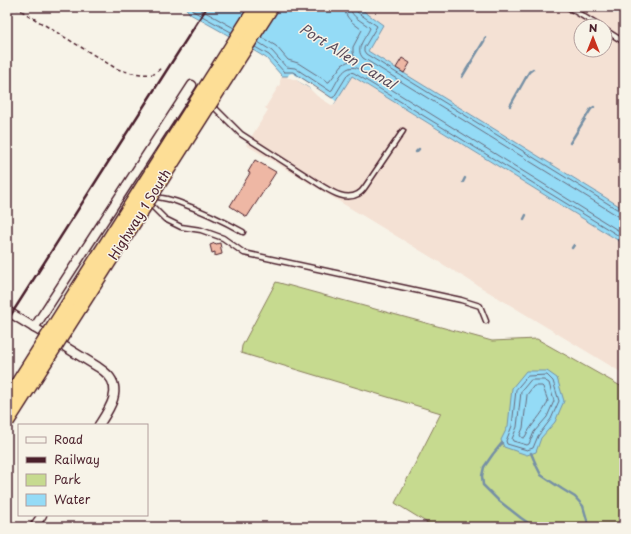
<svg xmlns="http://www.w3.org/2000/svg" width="631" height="534" viewBox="0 0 631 534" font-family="'Playpen Sans',sans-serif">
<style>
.built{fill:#f4e1d4;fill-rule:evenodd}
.green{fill:#c6da8f;stroke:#887c5d}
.water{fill:#94dbf6;stroke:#7690a5}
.pier{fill:#f7f3e8}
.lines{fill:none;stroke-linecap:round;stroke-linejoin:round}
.shore{stroke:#686a7c;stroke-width:1}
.stream{stroke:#7690a5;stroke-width:2.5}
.building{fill:#eeb7a4;stroke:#4a1f2b}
.service-casing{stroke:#4a1f2b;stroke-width:7}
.minor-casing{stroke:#4a1f2b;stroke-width:11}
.path{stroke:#4a1f2b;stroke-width:1.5;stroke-dasharray:4 3;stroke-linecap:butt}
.service{stroke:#f7f3e8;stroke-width:4}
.minor{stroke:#f7f3e8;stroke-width:8}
.rail{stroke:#4a1f2b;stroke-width:2.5}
.trunk-bridge-casing{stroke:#4a1f2b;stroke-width:17;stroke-linecap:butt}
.trunk-bridge{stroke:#fdde96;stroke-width:14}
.labels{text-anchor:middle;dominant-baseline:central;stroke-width:3;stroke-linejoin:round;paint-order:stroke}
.street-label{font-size:13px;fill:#4a1f2b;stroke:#f7f3e8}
.water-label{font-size:14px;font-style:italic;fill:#5c4e5e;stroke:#f7f3e8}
</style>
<rect width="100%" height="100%" fill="#f7f3e8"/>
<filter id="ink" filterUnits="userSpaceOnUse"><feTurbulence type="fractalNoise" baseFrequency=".025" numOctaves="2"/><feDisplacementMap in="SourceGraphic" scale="8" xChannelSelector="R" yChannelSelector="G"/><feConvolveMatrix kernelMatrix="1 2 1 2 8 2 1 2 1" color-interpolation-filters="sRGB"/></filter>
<g filter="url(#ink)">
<g class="built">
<path d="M 358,7 L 624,7 L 624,209 L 368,51 ZM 581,26 L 605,26 L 605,50 L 581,50 Z"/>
<path d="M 282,76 L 291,76 L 334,104 L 351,76 L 624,244 L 624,374 L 246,145 L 268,110 L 265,108 L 280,84 L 280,81 Z"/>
</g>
<path class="green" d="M 276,282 L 492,341 L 537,339 L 624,388 L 624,527 L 434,527 L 395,503 L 441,413 L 241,353 L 242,346 Z"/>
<g class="water">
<path d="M 185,7 L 358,7 L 383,25 L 368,51 L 624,209 L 624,244 L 352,76 L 334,104 L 291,76 L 282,76 L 266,58 L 233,38 L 190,14 Z"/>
<path d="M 526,371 L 547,371 L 557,378 L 564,401 L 560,410 L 555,422 L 541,438 L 536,452 L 527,455 L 504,447 L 501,440 L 508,426 L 512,388 Z"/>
</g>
<path class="pier" d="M 292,73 L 320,89 L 336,101 L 333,106 L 317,96 L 308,87 L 296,80 L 290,78 L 287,78 L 289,74 Z"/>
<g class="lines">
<g class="shore">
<path d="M 190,7 L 193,11 L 231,32"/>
<path d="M 196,7 L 234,28"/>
<path d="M 350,7 C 351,18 363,21 370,28 C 366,38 354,48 363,58 L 618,216 L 624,217"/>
<path d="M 355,7 L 357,12 L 377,26 L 364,48 L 364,51 L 366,54 L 620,211 L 624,212"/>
<path d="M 261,37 L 276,46 L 288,60 L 298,63 L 328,82 L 329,82 L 342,65 L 347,62 L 355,60 L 353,52 L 353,47 L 362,30 L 361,29 C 353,23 345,18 344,7"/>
<path d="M 258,42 L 272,51 L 286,67 L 295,68 L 330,91 L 332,90 C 338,81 343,64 357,68 L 624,234"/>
<path d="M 255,47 L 269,55 L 284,72 L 293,72 L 332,98 L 334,97 L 348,74 L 351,72 L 354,73 L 624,239"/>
<path d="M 528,376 L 547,375 L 553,381 L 559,401 L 551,419 L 538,436 L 533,448 L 527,450 L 507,444 L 506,441 L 512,426 L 516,390 Z"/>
<path d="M 531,380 L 544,380 L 549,383 L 554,401 L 547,417 L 534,432 L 529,444 L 527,445 L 513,441 L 512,439 L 517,427 L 521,392 Z"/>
<path d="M 534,386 L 542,386 L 543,387 L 548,401 C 543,415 531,424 525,437 L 523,438 L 521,437 L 520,435 L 523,428 L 527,395 Z"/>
</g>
<g class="stream">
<path d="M 462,77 L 484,41 L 485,38"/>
<path d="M 510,106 L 529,72 L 533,69"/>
<path d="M 570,143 L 591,109 L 594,107"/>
<path d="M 416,152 L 419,149"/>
<path d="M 463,182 L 465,178"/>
<path d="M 524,219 L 526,215"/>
<path d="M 572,248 L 574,245"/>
<path d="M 502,443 L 493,454 L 484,467 L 482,476 L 483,485 L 498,500 L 521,518 L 534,527"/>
<path d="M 531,453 L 537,467 L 541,475 L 562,489 L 575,497 L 583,506 L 589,527"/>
</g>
</g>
<g class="building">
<path d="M 402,58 L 410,63 L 404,73 L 396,68 Z"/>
<path d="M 255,160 L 276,172 L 247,217 L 230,206 L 250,173 L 248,172 Z"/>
<path d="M 215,243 L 216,244 L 220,243 L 222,254 L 215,256 L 215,252 L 212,253 L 210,245 Z"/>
</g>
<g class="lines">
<defs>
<g id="service">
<path d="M 568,7 L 599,26"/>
<path d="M 605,30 L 624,42"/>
<path d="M 212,105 L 241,134 L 322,186 C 332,192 346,201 358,194 C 360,193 363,190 365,187 L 403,131"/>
<path d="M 153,196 C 161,198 170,199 178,202 C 200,210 222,220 243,232"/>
<path d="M 149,203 L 165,219 L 181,227 L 201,230 L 223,238 L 244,253 L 461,300 L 480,306 L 486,321"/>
</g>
<g id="minor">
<path d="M 7,311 L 98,367 C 101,369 105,372 108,375 C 123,391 108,411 99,425"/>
<path d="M 34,328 L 192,85"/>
<path d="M 34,527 L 42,515"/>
</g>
</defs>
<use href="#service" class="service-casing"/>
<use href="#minor" class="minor-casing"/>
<path class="path" d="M 15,7 L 117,69 C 130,73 141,75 154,74 L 161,68"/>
<use href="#service" class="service"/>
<use href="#minor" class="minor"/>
<path class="rail" d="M 7,321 L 207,7"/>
<defs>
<g id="trunk-bridge">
<path d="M 7,401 L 257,7"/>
<path d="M 7,421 L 271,7"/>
</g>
</defs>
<use href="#trunk-bridge" class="trunk-bridge-casing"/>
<use href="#trunk-bridge" class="trunk-bridge"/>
</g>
</g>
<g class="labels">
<g class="street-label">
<text transform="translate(139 214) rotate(-58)">Highway 1 South</text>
</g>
<g class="water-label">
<text transform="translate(348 56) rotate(32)">Port Allen Canal</text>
</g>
</g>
<rect width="631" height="534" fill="none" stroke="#f7f3e8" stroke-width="24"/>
<rect x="12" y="12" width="607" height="510" fill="none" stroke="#4a1f2b" stroke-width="1.5" filter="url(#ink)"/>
<rect x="18" y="424" width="130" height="92" fill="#f7f3e8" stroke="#b29e9c"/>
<rect x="26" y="437" width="20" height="6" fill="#f7f3e8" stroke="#b29e9c"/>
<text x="54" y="444" font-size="12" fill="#4a1f2b">Road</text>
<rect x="26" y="457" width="20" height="6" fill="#4a1f2b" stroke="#b29e9c"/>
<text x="54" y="464" font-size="12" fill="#4a1f2b">Railway</text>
<rect x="26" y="474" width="20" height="12" fill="#c6da8f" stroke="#b29e9c"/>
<text x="54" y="484" font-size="12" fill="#4a1f2b">Park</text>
<rect x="26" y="494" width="20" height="12" fill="#94dbf6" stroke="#b29e9c"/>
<text x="54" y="504" font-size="12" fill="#4a1f2b">Water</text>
<g transform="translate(593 38)"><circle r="19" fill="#f7f3e8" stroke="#b29e9c"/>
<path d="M0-3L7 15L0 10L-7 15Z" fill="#c8321e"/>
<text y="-6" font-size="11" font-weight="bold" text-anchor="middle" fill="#4a1f2b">N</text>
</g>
</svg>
